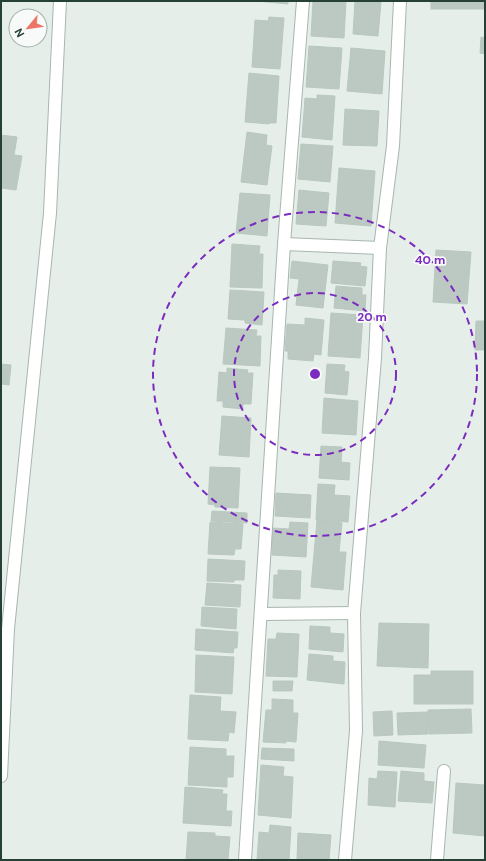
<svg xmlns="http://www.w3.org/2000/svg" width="486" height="861" viewBox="0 0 486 861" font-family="'DM Sans',sans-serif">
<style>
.building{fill:#bbc9c2;stroke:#b8c8bf}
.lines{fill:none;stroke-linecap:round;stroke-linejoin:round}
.service-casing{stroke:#a8b6af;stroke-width:14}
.minor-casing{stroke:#a8b6af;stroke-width:14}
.tertiary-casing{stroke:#a8b6af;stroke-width:14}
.service{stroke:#fff;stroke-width:12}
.minor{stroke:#fff;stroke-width:12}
.tertiary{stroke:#fff;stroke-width:12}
.ring{fill:none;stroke:#7b2cbf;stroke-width:2;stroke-dasharray:7 5}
.centre{fill:#7b2cbf;stroke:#f7faf8;stroke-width:2}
.ring-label{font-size:12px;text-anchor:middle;font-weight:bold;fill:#7b2cbf;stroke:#f7faf8;stroke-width:3.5;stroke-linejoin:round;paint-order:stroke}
</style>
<rect width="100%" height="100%" fill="#e6eee9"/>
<g class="building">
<path d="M 256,1 L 288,1 L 288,4 Z"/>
<path d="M 313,1 L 346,1 L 344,38 L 311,36 Z"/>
<path d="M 355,1 L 381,2 L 378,36 L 353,34 Z"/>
<rect x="431" y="1" width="54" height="8"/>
<path d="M 269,17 L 284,18 L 280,69 L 252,67 L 255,20 L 268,21 Z"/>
<path d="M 481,37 L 485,38 L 485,54 L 480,53 Z"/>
<path d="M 309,46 L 342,48 L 339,89 L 306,87 Z"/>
<path d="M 351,48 L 385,51 L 382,94 L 347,91 Z"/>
<path d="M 249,73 L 279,76 L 276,123 L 269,123 L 269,124 L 245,122 Z"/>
<path d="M 317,95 L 335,96 L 332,140 L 302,137 L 305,98 L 317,99 Z"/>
<path d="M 345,109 L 379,111 L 377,146 L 343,145 Z"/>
<path d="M 247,132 L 267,135 L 266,145 L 272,146 L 267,185 L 241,182 Z"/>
<path d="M 1,135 L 17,137 L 14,155 L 22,156 L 16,190 L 1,188 Z"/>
<path d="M 301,144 L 333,146 L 330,182 L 298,179 Z"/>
<path d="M 339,168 L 375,171 L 371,226 L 335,223 Z"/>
<path d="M 299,190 L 329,193 L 326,226 L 296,224 Z"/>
<path d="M 240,193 L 270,195 L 267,236 L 236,233 Z"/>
<path d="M 232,244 L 260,246 L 259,254 L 263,254 L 262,288 L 230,287 Z"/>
<path d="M 436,250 L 471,252 L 467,304 L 433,302 Z"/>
<path d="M 292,261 L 328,265 L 323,308 L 296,305 L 299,279 L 290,278 Z"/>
<path d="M 333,261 L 361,263 L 360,266 L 367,267 L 365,286 L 331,283 Z"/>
<path d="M 336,286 L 362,288 L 362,295 L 366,295 L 365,311 L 334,308 Z"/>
<path d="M 230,290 L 264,292 L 262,325 L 245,323 L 245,320 L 228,319 Z"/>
<path d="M 331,313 L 363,315 L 360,358 L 328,356 Z"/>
<path d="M 305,318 L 324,320 L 321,355 L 314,354 L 313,361 L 288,359 L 288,351 L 285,351 L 287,324 L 305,325 Z"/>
<path d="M 476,321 L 485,321 L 485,350 L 475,350 Z"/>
<path d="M 226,328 L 257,330 L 256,336 L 261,336 L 260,366 L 223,364 Z"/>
<path d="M 1,364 L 11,365 L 9,385 L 1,384 Z"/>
<path d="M 327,364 L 345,365 L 344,371 L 349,372 L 347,395 L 325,393 Z"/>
<path d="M 227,368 L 248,370 L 247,373 L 253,373 L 251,404 L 243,404 L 243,409 L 223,407 L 223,401 L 217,401 L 219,372 L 227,373 Z"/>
<path d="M 324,398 L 358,401 L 356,435 L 322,433 Z"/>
<path d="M 222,416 L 251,418 L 249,457 L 219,455 Z"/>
<path d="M 321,446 L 342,447 L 341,462 L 350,463 L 349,480 L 319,478 Z"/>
<path d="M 210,467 L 240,468 L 238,508 L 215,507 L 215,505 L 208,504 Z"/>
<path d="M 318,484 L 335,485 L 334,495 L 350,496 L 348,522 L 316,520 Z"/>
<path d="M 276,493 L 311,495 L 310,518 L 275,516 Z"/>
<path d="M 212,511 L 247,513 L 247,523 L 211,521 Z"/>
<path d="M 317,520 L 342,523 L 339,552 L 346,552 L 343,590 L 311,587 Z"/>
<path d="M 210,522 L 243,524 L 241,549 L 235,549 L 234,555 L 208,554 Z"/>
<path d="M 290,522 L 308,523 L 306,557 L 272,555 L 273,528 L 289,529 Z"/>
<path d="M 208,559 L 245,561 L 244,580 L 234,580 L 234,582 L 207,581 Z"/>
<path d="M 278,570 L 301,571 L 300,599 L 273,598 L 274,575 L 278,575 Z"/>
<path d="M 207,583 L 241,585 L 240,607 L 205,605 Z"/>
<path d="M 202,607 L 237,609 L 236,629 L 201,626 Z"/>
<path d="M 379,623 L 429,624 L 428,668 L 377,666 Z"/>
<path d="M 310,626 L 330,627 L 330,633 L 344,634 L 343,652 L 309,649 Z"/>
<path d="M 196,629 L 238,632 L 237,648 L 234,648 L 233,653 L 195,650 Z"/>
<path d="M 277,633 L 299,634 L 297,677 L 266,676 L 268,639 L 276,639 Z"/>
<path d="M 309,654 L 333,656 L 333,661 L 345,662 L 344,684 L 307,680 Z"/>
<path d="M 196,655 L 234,657 L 232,694 L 195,692 Z"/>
<path d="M 431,671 L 473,671 L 473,704 L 414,704 L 414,675 L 431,675 Z"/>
<path d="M 273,681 L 293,681 L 292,691 L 273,691 Z"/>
<path d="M 190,695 L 221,697 L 220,711 L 236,712 L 234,733 L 229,732 L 228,741 L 188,739 Z"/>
<path d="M 272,699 L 293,700 L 293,713 L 298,713 L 296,742 L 286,741 L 286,743 L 263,742 L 266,710 L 272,710 Z"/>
<path d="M 471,709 L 472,733 L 429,734 L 428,710 Z"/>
<path d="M 392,711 L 393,735 L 374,736 L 373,712 Z"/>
<path d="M 428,712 L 428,734 L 398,735 L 397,713 Z"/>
<path d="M 379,741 L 426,745 L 424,768 L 378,765 Z"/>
<path d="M 190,747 L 226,749 L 226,756 L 234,756 L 233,777 L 227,777 L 227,787 L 188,785 Z"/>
<path d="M 262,748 L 294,749 L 294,761 L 261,759 Z"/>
<path d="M 261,765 L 284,767 L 283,776 L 293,777 L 291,818 L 258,815 Z"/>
<path d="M 378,771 L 397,772 L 395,807 L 368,805 L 369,778 L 377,779 Z"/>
<path d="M 401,771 L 424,773 L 424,781 L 434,782 L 432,803 L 398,801 Z"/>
<path d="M 456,783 L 485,785 L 485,836 L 453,833 Z"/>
<path d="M 185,787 L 223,790 L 222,794 L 227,794 L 226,811 L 232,811 L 231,826 L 183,823 Z"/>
<path d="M 270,825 L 291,827 L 289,860 L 257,860 L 259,832 L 269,833 Z"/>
<path d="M 188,832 L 215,833 L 215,836 L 230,837 L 228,860 L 186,860 Z"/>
<path d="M 298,833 L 331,835 L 329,860 L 297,860 Z"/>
</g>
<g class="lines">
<defs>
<path id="service" d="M 437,860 L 444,771"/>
<g id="minor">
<path d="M 284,244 L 380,248"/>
<path d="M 261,614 L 354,613"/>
<path d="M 245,860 L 284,244 L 303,1"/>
<path d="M 345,860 L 356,731 L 354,613 L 375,358 L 380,248 L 393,146 L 400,1"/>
</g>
<path id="tertiary" d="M 1,776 L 8,629 L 50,213 L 60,1"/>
</defs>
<use href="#service" class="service-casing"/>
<use href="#minor" class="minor-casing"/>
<use href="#tertiary" class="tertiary-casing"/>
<use href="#service" class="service"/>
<use href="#minor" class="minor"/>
<use href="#tertiary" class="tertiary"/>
</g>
<g class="ring">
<circle cx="315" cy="374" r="81"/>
<circle cx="315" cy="374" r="162"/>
</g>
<circle cx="315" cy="374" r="6" class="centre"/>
<g class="ring-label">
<text x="430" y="264">40 m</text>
<text x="372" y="321">20 m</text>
</g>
<rect width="486" height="861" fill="none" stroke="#254035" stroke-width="4"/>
<g transform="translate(28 28) rotate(241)"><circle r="19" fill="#f7faf8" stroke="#a3b0aa"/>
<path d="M0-3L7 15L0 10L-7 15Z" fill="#ed7565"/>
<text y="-6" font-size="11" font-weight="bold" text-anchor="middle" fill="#254035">N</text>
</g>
</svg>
